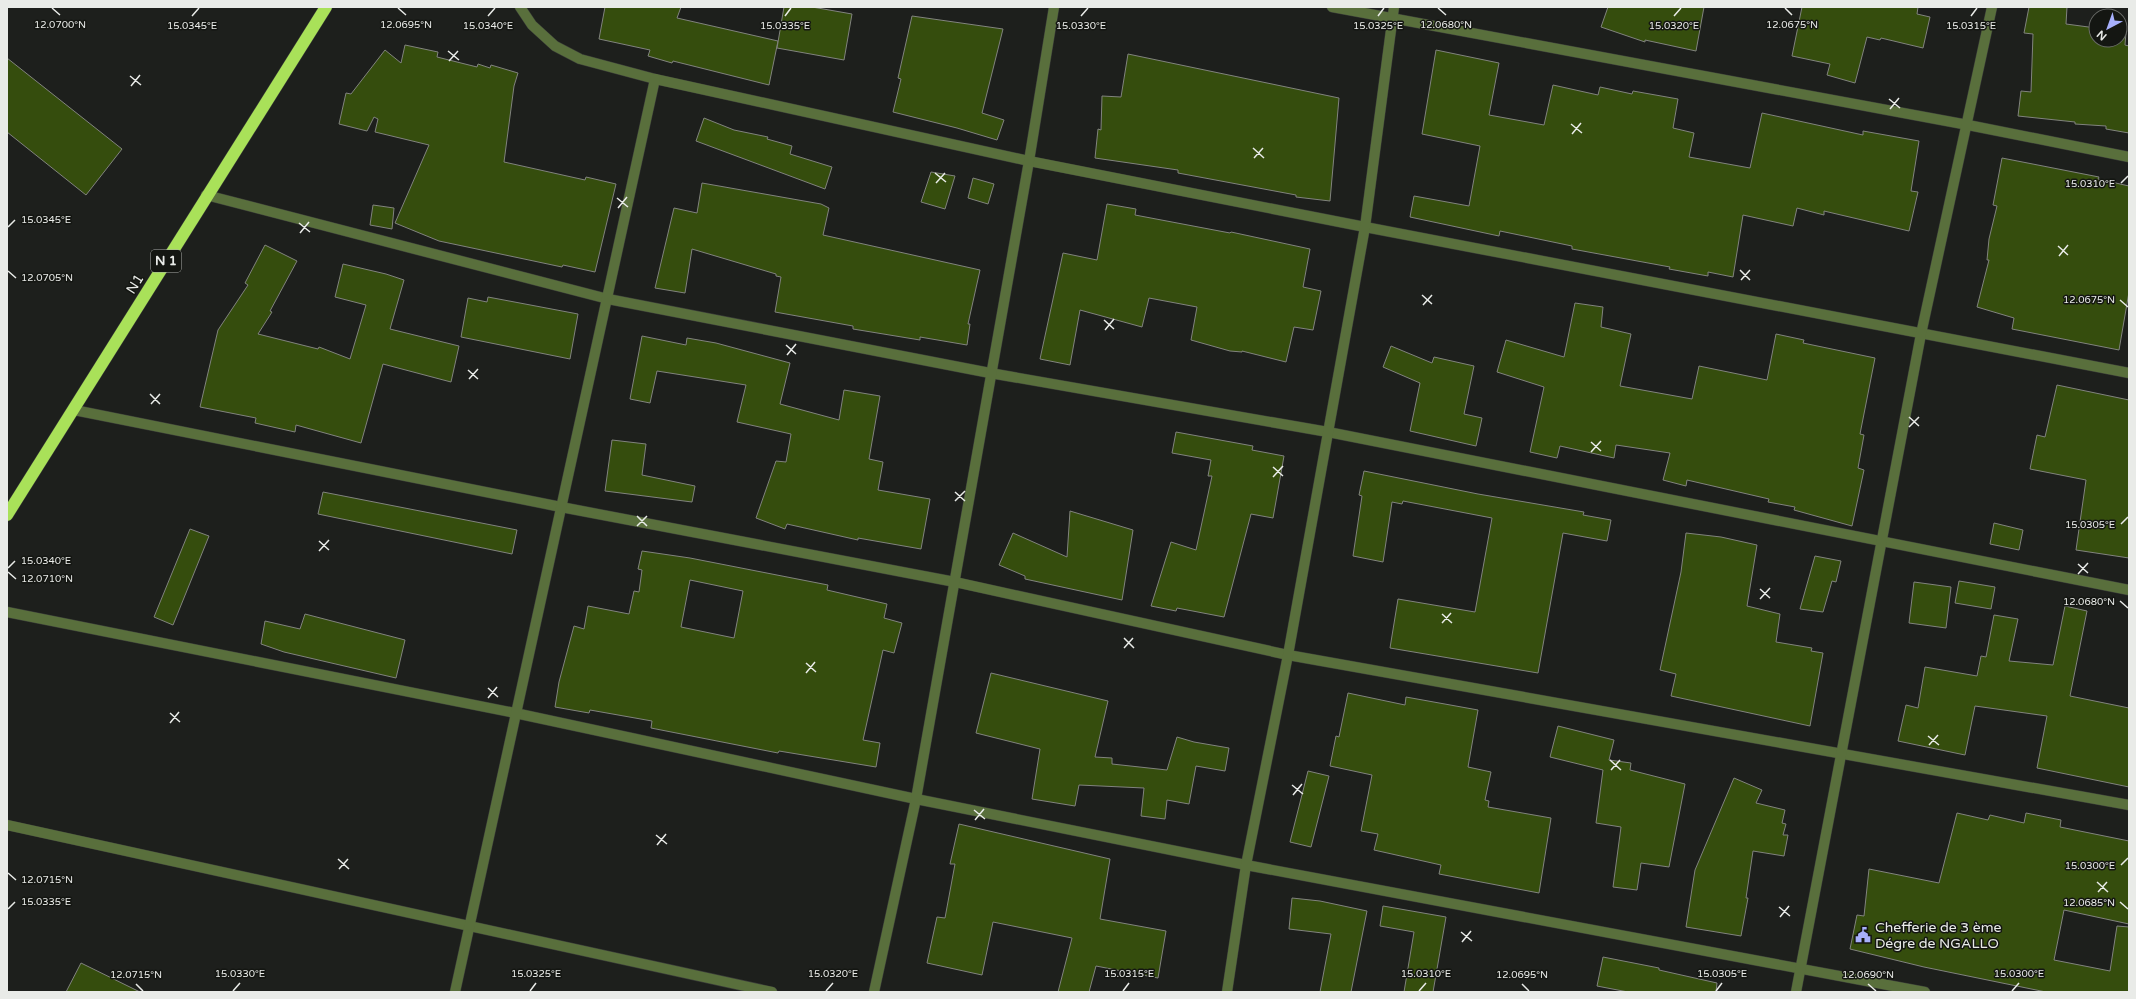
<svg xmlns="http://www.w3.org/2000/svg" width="2136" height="999" viewBox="0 0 2136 999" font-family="'Varela Round',sans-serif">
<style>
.building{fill:#354d0d;stroke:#81837e;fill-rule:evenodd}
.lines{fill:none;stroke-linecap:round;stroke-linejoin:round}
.street-casing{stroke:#3a3c39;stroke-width:11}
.highway-casing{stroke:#3a3c39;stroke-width:13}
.street{stroke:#596f3c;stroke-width:10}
.highway{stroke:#a9e159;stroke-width:12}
.ticks{fill:none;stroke:#e9ebe8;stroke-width:1.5}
.labels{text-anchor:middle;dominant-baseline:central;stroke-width:3;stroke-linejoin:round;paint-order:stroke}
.shield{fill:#141612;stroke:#a9aba8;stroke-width:1}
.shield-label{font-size:13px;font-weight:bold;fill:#e9ebe8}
.street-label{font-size:14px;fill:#e9ebe8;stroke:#141612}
.poi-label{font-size:14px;fill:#e9ebe8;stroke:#141612;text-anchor:start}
.ticks-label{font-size:10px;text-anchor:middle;fill:#e9ebe8;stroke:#141612;stroke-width:3;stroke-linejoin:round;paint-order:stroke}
</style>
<rect width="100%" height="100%" fill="#1d1f1c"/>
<g class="building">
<path d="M 605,7 L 681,7 L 677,18 L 778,41 L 769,85 L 673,61 L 672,63 L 648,56 L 650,50 L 599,39 Z"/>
<path d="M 784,7 L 812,7 L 852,14 L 844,60 L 777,48 Z"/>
<path d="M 1608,7 L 1704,7 L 1696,51 L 1645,40 L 1645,42 L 1601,27 Z"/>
<path d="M 1802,7 L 1918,7 L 1917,14 L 1930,17 L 1923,48 L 1881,38 L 1880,40 L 1867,37 L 1855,83 L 1827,75 L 1830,64 L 1792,56 Z"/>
<path d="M 2029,7 L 2067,7 L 2066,24 L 2096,28 L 2096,40 L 2120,40 L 2120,31 L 2126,32 L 2125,45 L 2129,46 L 2129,133 L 2106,129 L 2106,126 L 2075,124 L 2075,122 L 2018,116 L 2021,91 L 2031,92 L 2033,34 L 2024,33 Z"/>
<path d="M 912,16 L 1003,29 L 982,113 L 1004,120 L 997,140 L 957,128 L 893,112 L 901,79 L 898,78 Z"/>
<path d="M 405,45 L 438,52 L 437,57 L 477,67 L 478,64 L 490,68 L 491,65 L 518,73 L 514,86 L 504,162 L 585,180 L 586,177 L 616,184 L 595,272 L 563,265 L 562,267 L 439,241 L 395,223 L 429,145 L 375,132 L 378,119 L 374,117 L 367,131 L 339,124 L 346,93 L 351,94 L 385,50 L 401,63 Z"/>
<path d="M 1436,50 L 1499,63 L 1489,115 L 1544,125 L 1553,85 L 1598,95 L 1600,87 L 1632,94 L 1633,91 L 1678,99 L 1673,128 L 1694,133 L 1689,157 L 1750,168 L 1762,113 L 1863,135 L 1863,131 L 1919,141 L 1911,191 L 1918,192 L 1909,231 L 1824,211 L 1824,215 L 1797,208 L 1793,226 L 1743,215 L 1733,277 L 1708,272 L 1708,276 L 1669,269 L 1670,267 L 1572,249 L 1572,246 L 1500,231 L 1499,236 L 1410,217 L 1414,196 L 1469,206 L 1480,146 L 1422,134 Z"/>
<path d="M 1128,54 L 1339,98 L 1330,201 L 1296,197 L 1296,195 L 1178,173 L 1178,170 L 1095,158 L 1098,129 L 1101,130 L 1102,96 L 1121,97 Z"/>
<path d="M 7,58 L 122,149 L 86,195 L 7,132 Z"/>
<path d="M 704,118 L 734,130 L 768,137 L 767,139 L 792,146 L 790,154 L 832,167 L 825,189 L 696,141 Z"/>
<path d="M 2002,158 L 2099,177 L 2098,179 L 2129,186 L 2129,292 L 2119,350 L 2012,329 L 2014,318 L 1977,307 L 1989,260 L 1987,260 L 1989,239 L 1997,206 L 1993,205 Z"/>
<path d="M 931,172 L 955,176 L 945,209 L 921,202 Z"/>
<path d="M 973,178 L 994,184 L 988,204 L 968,198 Z"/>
<path d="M 702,183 L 821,204 L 829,208 L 823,235 L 980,270 L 968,324 L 970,324 L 967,345 L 920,337 L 920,340 L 853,329 L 853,326 L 775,312 L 781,277 L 776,276 L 776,274 L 692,249 L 685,293 L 655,288 L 674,208 L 697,213 Z"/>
<path d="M 1107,204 L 1136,209 L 1135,215 L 1230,233 L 1231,232 L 1310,249 L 1303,287 L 1321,291 L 1313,330 L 1294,327 L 1286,362 L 1242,351 L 1242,352 L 1230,351 L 1191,340 L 1197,307 L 1149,298 L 1142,327 L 1080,310 L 1070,365 L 1040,359 L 1063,253 L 1097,260 Z"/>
<path d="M 373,205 L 394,208 L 392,229 L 370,225 Z"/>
<path d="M 265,245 L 297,261 L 270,311 L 272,312 L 258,334 L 318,349 L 319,347 L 350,359 L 366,305 L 335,297 L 343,264 L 386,274 L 404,280 L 390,329 L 459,346 L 451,382 L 383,364 L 361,443 L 296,425 L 295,432 L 255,423 L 256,418 L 200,407 L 218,330 L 248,285 L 245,283 Z"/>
<path d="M 488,297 L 578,314 L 570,359 L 461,337 L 468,298 L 487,302 Z"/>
<path d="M 1575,303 L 1603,307 L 1601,327 L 1631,334 L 1620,386 L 1692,399 L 1699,366 L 1767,380 L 1776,334 L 1804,340 L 1803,343 L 1875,358 L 1860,434 L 1864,435 L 1858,468 L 1864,470 L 1852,526 L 1794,510 L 1795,507 L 1768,502 L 1769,499 L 1687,480 L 1686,486 L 1663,480 L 1670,453 L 1616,445 L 1614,458 L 1560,446 L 1557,458 L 1530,452 L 1544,387 L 1497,372 L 1506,340 L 1564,357 Z"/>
<path d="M 642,336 L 686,345 L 687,338 L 716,343 L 790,363 L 780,404 L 839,420 L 844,390 L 880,396 L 869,459 L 883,462 L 878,490 L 930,499 L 921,549 L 858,538 L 858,540 L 787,524 L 785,529 L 756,518 L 776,461 L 786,462 L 791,434 L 737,422 L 746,385 L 657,371 L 650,403 L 630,399 Z"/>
<path d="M 1391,346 L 1432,363 L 1434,357 L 1474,366 L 1464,414 L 1482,418 L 1476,446 L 1410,431 L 1420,383 L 1383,367 Z"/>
<path d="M 2057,385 L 2129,400 L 2129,558 L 2076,550 L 2086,480 L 2030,469 L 2037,435 L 2045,437 Z"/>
<path d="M 1176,432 L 1253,446 L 1252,450 L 1284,456 L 1273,518 L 1251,514 L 1224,617 L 1177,608 L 1176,611 L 1151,606 L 1171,542 L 1196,550 L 1212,476 L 1208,476 L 1211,460 L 1172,453 Z"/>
<path d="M 612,440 L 646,444 L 642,475 L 695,486 L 692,502 L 605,491 Z"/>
<path d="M 1364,471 L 1478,494 L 1584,512 L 1583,515 L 1611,520 L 1607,541 L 1563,533 L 1538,673 L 1390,648 L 1398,599 L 1475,612 L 1492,518 L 1403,501 L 1402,504 L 1392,502 L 1383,562 L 1353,556 L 1362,496 L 1359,495 Z"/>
<path d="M 323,492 L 517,530 L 512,554 L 318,514 Z"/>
<path d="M 1070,511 L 1133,530 L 1122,600 L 1025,579 L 1025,576 L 999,565 L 1013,533 L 1067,557 Z"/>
<path d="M 1994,523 L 2023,530 L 2019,550 L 1990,544 Z"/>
<path d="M 190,529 L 209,536 L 173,625 L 154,617 Z"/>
<path d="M 1686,533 L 1721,537 L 1757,545 L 1747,606 L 1780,614 L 1776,642 L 1812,648 L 1811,651 L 1823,653 L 1810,726 L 1671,696 L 1676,674 L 1660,670 L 1681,572 Z"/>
<path d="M 642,551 L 690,558 L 828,585 L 827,590 L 887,604 L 884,618 L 902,623 L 894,653 L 883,650 L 863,740 L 880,743 L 876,767 L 779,751 L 778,753 L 651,728 L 652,721 L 590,710 L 589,713 L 555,707 L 559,682 L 574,626 L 584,629 L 588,606 L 629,614 L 634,591 L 639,592 L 642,570 L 638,569 ZM 690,580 L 743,591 L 734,638 L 681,627 Z"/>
<path d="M 1815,556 L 1841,561 L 1836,582 L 1832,581 L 1823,612 L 1800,609 Z"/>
<path d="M 1959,581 L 1995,587 L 1991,609 L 1955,603 Z"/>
<path d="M 1914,582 L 1951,587 L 1946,628 L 1909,623 Z"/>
<path d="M 2065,606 L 2087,611 L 2070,696 L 2129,708 L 2129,787 L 2037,768 L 2047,716 L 1975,706 L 1965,755 L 1898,741 L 1906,705 L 1918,708 L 1925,667 L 1977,676 L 1981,656 L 1986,657 L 1994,615 L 2018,619 L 2009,661 L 2053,665 Z"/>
<path d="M 305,614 L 405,640 L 396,678 L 284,652 L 261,644 L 265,621 L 300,629 Z"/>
<path d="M 991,673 L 1108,701 L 1095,757 L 1112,758 L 1112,764 L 1167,770 L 1177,737 L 1194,742 L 1229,748 L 1225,771 L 1196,766 L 1189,804 L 1167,800 L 1165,819 L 1141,816 L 1144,788 L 1079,785 L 1075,806 L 1032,799 L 1040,749 L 976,733 Z"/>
<path d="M 1348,693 L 1405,705 L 1406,697 L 1478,710 L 1468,767 L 1491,772 L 1485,800 L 1489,801 L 1488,807 L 1551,818 L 1539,893 L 1439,874 L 1441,865 L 1374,850 L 1378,834 L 1361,831 L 1372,775 L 1330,766 L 1336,736 L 1339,737 Z"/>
<path d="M 1558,726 L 1614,740 L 1609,760 L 1631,763 L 1630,770 L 1685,784 L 1669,867 L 1641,863 L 1637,890 L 1613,887 L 1621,827 L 1596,823 L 1603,770 L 1550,757 Z"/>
<path d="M 1308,771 L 1329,776 L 1311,847 L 1290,842 Z"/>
<path d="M 1734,778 L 1762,790 L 1756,803 L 1785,810 L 1782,823 L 1786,824 L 1783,835 L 1788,835 L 1784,856 L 1753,851 L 1746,898 L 1748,898 L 1741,936 L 1686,927 L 1695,870 Z"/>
<path d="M 1957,813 L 1988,820 L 1990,815 L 2024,823 L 2026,813 L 2061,820 L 2060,827 L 2129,841 L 2129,924 L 2064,910 L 2054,960 L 2110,971 L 2117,926 L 2129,927 L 2129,992 L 2046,992 L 1924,967 L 1850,949 L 1857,915 L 1864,916 L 1869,869 L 1939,883 Z"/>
<path d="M 959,824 L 1110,859 L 1100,919 L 1166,931 L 1158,978 L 1096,966 L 1089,992 L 1058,992 L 1072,938 L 993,922 L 982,975 L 927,963 L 937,917 L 945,918 L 955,864 L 950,864 Z"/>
<path d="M 1292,898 L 1320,901 L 1367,911 L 1351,992 L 1320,992 L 1331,934 L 1289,929 Z"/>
<path d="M 1383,906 L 1446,917 L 1433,992 L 1404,992 L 1414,932 L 1380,926 Z"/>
<path d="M 1603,957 L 1659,968 L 1659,970 L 1717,983 L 1716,992 L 1628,992 L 1597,986 Z"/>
<path d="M 81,963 L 140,992 L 66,992 Z"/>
</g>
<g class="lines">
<defs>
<g id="street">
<path d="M 520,7 L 532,25 L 555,46 L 580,59 L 655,79 L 1029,161 L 1365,227 L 2129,373"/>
<path d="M 1332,7 L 1968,125 L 2129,157"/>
<path d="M 206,195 L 608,299 L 990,373 L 1328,432 L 2129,590"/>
<path d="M 74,410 L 561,507 L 955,582 L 1288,655 L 2129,805"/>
<path d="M 7,612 L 515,713 L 916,799 L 1246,865 L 1925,992"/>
<path d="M 7,825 L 772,992"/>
<path d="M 455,992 C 520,687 590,384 655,79"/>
<path d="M 874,992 L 916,799 L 1029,161 L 1054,7"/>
<path d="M 1227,992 L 1246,865 L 1288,655 L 1365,227 L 1394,7"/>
<path d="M 1796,992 L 1921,334 L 1992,7"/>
</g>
<path id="highway" d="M 7,515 L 326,7"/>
</defs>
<use href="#street" class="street-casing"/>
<use href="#highway" class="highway-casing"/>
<use href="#street" class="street"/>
<use href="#highway" class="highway"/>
</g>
<path class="ticks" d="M 52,8 L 60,15M 398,8 L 406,15M 1438,8 L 1446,15M 1785,8 L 1792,15M 192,16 L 199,8M 488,16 L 495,8M 785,16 L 791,8M 1081,16 L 1088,8M 1378,16 L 1384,8M 1674,16 L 1681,8M 1971,16 L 1977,8M 448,51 L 459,60M 449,61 L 458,51M 130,76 L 141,85M 131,86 L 140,75M 1889,99 L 1900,108M 1890,109 L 1899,98M 1571,124 L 1582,133M 1572,134 L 1581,123M 1253,148 L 1264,158M 1254,158 L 1263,148M 935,173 L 946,182M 936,183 L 945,173M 2121,183 L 2128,176M 617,198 L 628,207M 618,208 L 627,197M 299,223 L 310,232M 8,227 L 15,220M 300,233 L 309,222M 2058,246 L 2068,255M 2059,256 L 2068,245M 1740,270 L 1750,280M 8,271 L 16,278M 1741,280 L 1750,270M 1422,295 L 1432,304M 2120,300 L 2128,307M 1423,305 L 1432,295M 1104,320 L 1114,329M 1105,330 L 1114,319M 786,345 L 796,354M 787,355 L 796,344M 468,370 L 478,379M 469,379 L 478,369M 150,394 L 160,404M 151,404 L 160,394M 1909,417 L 1919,426M 1909,427 L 1919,417M 1591,442 L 1601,451M 1591,452 L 1601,441M 1273,467 L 1283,476M 1273,477 L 1283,466M 955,492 L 965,501M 955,501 L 965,491M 637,516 L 647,526M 2121,524 L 2128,517M 637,526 L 647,516M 319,541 L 329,550M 319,551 L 329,540M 2078,564 L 2088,573M 8,568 L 15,561M 8,572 L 16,579M 2078,574 L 2088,563M 1760,589 L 1770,598M 1760,599 L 1770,588M 2120,601 L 2128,608M 1442,614 L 1452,623M 1442,623 L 1451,613M 1124,638 L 1134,648M 1124,648 L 1133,638M 806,663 L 816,672M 806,673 L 815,662M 488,688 L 498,697M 488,698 L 497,687M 170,713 L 180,722M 170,723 L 179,712M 1928,736 L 1939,745M 1929,745 L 1938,735M 1610,760 L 1621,770M 1611,770 L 1620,760M 1292,785 L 1303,794M 1293,795 L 1302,784M 974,810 L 985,819M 975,820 L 984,809M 656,835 L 667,844M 657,845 L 666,834M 338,859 L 349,869M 2121,865 L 2128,858M 339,869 L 348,859M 8,873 L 16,880M 2097,882 L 2108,892M 2098,892 L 2107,882M 2120,902 L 2128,909M 1779,907 L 1790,916M 8,909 L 15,902M 1780,917 L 1789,906M 1461,932 L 1472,941M 1462,942 L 1471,931M 136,984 L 143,991M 1522,984 L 1529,991M 1868,984 L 1876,991M 233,991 L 240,983M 530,991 L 536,983M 826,991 L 833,983M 1123,991 L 1129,983M 1419,991 L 1426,983M 1716,991 L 1722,983M 2012,991 L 2019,983"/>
<defs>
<symbol id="civic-bare" viewBox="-9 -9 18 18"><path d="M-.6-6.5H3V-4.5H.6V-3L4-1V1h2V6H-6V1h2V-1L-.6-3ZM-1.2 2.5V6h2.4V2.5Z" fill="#a7b0fc" stroke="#141612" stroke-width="2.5" paint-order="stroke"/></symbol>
</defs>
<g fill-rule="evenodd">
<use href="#civic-bare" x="1852" y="924" width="22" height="22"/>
</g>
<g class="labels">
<rect class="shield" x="151" y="250" width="30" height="22" rx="3"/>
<g class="shield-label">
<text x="166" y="261">N 1</text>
</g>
<g class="street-label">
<text transform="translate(135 284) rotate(-58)">N1</text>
</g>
<g class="poi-label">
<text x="1875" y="927">Chefferie de 3 ème<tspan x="1875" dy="16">Dégre de NGALLO</tspan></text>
</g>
</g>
<g class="ticks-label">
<text x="60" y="28">12.0700°N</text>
<text x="406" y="28">12.0695°N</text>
<text x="1446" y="28">12.0680°N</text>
<text x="1792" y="28">12.0675°N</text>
<text x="488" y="29">15.0340°E</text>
<text x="192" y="29">15.0345°E</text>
<text x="785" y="29">15.0335°E</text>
<text x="1081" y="29">15.0330°E</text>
<text x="1378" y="29">15.0325°E</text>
<text x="1674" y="29">15.0320°E</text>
<text x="1971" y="29">15.0315°E</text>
<text x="2090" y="187">15.0310°E</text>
<text x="46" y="223">15.0345°E</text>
<text x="47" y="281">12.0705°N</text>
<text x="2089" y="303">12.0675°N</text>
<text x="2090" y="528">15.0305°E</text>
<text x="46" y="564">15.0340°E</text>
<text x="47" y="582">12.0710°N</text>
<text x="2089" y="605">12.0680°N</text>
<text x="2090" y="869">15.0300°E</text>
<text x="47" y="883">12.0715°N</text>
<text x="46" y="905">15.0335°E</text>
<text x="2089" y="906">12.0685°N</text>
<text x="240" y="977">15.0330°E</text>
<text x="536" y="977">15.0325°E</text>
<text x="833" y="977">15.0320°E</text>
<text x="1129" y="977">15.0315°E</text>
<text x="1426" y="977">15.0310°E</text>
<text x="1722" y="977">15.0305°E</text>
<text x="2019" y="977">15.0300°E</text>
<text x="136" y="978">12.0715°N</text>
<text x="1522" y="978">12.0695°N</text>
<text x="1868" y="978">12.0690°N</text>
</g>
<rect width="2136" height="999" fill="none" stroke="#e9ebe8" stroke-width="16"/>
<g transform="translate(2108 28) rotate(221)"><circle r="19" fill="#141612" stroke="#696b68"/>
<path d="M0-3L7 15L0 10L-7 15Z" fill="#a7b0fc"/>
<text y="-6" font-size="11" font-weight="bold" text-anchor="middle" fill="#e9ebe8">N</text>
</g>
</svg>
